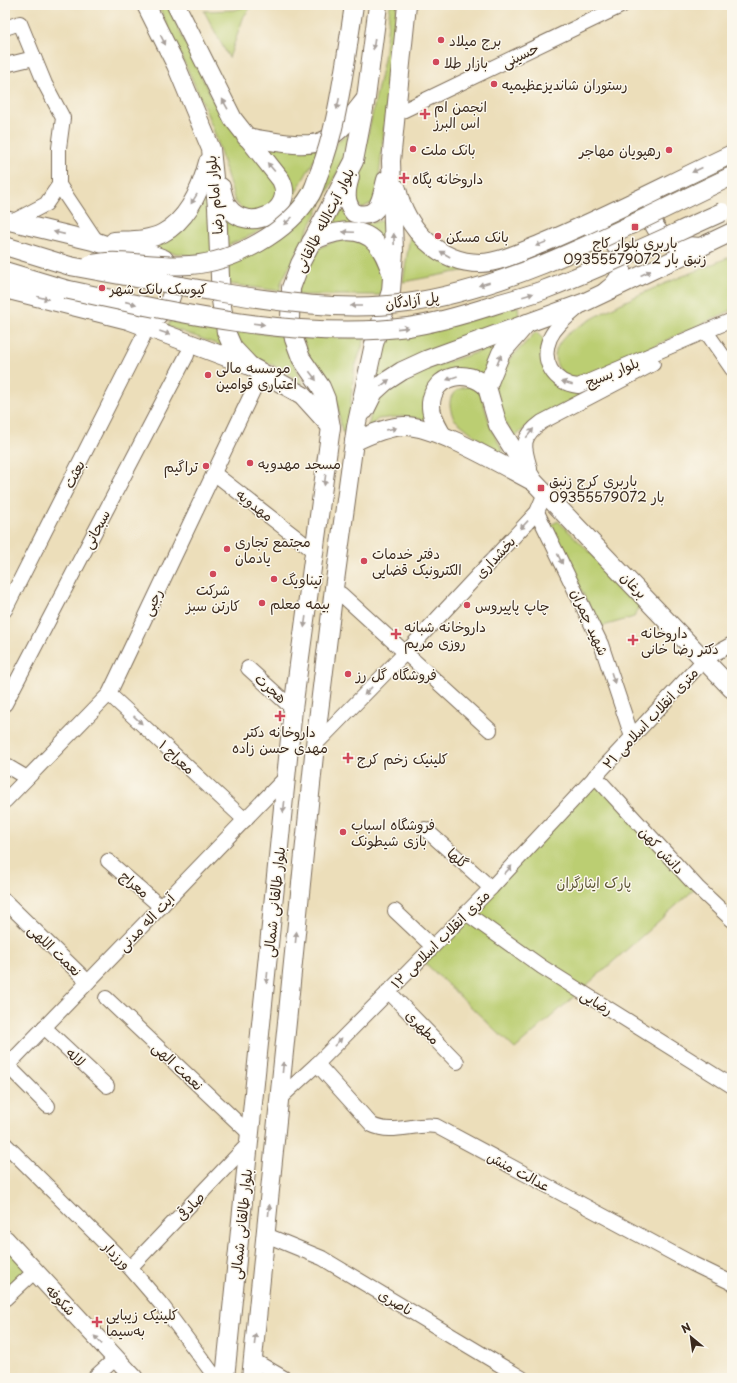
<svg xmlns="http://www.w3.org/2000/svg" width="737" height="1383" viewBox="0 0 737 1383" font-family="'Playpen Sans','Playpen Sans Arabic',sans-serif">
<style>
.green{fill:#bbce72;stroke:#7b7c48}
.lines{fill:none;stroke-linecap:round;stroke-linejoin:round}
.minor-casing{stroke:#796955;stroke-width:16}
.major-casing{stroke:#796955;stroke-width:20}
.minor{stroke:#fff;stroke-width:14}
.major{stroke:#fff;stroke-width:18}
.major-bridge-casing{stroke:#796955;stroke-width:20;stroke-linecap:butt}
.major-bridge{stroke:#fff;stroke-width:18}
.oneway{fill:#a79f9a}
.poi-dot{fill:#d1495b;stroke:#fbf7ec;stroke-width:1.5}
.labels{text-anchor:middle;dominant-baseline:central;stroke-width:3;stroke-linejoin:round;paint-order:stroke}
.poi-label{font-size:14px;fill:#3b2a1e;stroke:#fbf7ec;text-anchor:start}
.street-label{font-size:14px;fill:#3b2a1e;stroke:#fbf7ec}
.park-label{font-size:14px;fill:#5b5333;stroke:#fbf7ec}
</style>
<rect width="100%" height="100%" fill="#fbf7ec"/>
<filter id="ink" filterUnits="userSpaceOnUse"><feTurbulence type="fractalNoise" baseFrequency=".025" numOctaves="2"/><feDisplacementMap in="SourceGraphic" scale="8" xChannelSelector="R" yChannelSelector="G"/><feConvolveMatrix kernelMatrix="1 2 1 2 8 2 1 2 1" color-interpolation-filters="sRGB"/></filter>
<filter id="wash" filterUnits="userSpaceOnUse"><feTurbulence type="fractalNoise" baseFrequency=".012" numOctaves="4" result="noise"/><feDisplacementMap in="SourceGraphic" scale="16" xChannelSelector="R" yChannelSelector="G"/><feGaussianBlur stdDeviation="0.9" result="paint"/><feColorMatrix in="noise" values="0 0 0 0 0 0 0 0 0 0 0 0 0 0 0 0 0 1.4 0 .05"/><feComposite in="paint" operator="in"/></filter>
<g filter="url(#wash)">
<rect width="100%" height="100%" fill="#ecdeba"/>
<g class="green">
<path d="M 158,5 L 167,5 L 214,102 L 234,131 L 280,186 L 272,209 L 248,213 L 235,202 L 215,134 L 202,101 Z"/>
<path d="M 249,5 L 253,5 L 244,16 L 229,58 L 204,11 L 235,10 Z"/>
<path d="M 390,5 L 397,5 L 379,178 L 374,202 L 362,208 L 357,203 L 355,196 L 384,59 Z"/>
<path d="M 350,133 L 343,161 L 281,283 L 280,291 L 228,284 L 225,264 L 265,246 L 340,139 Z"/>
<path d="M 262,143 L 322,146 L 292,199 L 292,185 L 289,178 Z"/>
<path d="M 210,180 L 213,255 L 194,256 L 120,245 L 144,244 Z"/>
<path d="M 223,209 L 269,224 L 254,234 L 226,246 Z"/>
<path d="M 343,209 C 358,227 367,224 388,219 L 388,242 L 329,225 Z"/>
<path d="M 411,229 L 467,270 L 403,282 Z"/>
<path d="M 338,240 L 355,240 L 367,246 L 381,264 L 384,295 L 297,295 L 304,265 L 316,249 Z"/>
<path d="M 732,256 L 732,310 L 593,374 L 570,379 C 558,371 550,358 559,344 C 564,335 576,328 585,323 C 631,295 682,277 732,256 Z"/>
<path d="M 518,306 L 519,318 L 371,387 L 383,339 L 450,326 Z"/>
<path d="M 171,319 L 218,327 L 225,347 L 166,326 L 169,324 Z"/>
<path d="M 232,330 L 285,336 L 303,386 L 285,371 L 251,355 L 245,349 Z"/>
<path d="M 536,332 L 545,341 L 558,386 C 573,395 585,390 601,384 L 533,421 L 515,437 L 502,419 L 495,388 L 504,365 Z"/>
<path d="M 302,337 L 365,338 L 354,370 L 348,432 L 342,432 L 337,402 L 325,377 L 310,359 Z"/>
<path d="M 506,343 L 486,377 L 438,379 L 429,421 L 406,416 L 378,419 L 368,428 L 371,413 L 382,394 L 413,373 Z"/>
<path d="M 474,386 L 479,388 L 491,428 L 509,463 L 454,419 C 445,399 451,387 474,386 Z"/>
<path d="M 558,521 L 642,603 L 634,617 L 600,627 L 549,526 Z"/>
<path d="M 595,776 L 697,887 L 515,1049 L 421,959 Z"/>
<path d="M 5,1245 L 31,1273 L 5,1296 Z"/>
</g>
</g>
<g filter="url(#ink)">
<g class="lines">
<defs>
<g id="minor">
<path d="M 5,28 L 20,23 L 45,84 L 63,118 L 59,148 L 59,185 L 97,242"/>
<path d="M 5,65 L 34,58"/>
<path d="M 394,115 L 623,5"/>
<path d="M 12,222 L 46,204 L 59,185"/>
<path d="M 580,306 C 569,316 556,325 550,338 C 540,361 553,383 578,386 L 732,320"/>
<path d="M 707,333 L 732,369"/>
<path d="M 530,468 C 523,445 521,437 542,422 L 653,364"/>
<path d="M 215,474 L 315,552"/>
<path d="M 537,512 L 601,644 L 632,737"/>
<path d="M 341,594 L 490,730"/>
<path d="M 5,610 L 143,337"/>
<path d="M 248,668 L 293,709"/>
<path d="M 109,694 L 245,820"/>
<path d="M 5,704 L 187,355"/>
<path d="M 315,745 L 406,652 L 537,512 L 545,493"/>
<path d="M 5,765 L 27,778"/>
<path d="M 595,776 L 697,887 L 732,920"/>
<path d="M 5,801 L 109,694 L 260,376"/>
<path d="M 425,829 L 491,888"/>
<path d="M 108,861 L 161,907"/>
<path d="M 5,901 L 88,982"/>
<path d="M 395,911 L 432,946"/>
<path d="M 466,913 L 542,967 L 732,1086"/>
<path d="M 388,991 L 457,1062"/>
<path d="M 106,998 L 251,1135"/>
<path d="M 44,1027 L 107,1086"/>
<path d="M 317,1064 L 372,1125 C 392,1135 414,1123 436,1126 L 693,1264 L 732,1283"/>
<path d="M 7,1065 L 48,1106"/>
<path d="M 5,1068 L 287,776"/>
<path d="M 280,1098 L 317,1064 L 491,888 L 705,659 L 732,644"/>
<path d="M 5,1144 L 130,1268 L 161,1304 L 216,1378"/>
<path d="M 266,1235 L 322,1258 L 522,1378"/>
<path d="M 130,1268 L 250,1142"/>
<path d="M 5,1299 L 34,1272"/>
<path d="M 253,1360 L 284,1378"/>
<path d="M 94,1378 L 116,1358"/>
</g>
<g id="major">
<path d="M 146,5 L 176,65 L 211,149 L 217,207 L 221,300 L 226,332 L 233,348 L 250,366"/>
<path d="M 176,5 L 233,119 L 281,180 C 297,212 247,234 228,207 C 224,202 223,194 221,187"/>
<path d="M 345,65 L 354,5"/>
<path d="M 246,137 C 266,140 307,150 325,140 C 342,131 353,115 364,101"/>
<path d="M 350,177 C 346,190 344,202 354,213 C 379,221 381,199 386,180"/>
<path d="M 397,189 C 406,228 438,263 480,263 C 498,263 524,251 541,244 C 606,217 668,184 732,154"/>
<path d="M 654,201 C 645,235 672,246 701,247"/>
<path d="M 5,220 L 97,242 L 120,250 L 151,254 L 164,259 L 174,275 L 173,291 L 168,305 L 157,316 L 152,318"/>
<path d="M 594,230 C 622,238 633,274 606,291"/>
<path d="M 114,241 C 130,240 148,241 163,233 C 189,219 201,189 208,162"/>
<path d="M 311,242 C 330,232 358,224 375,242 C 383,250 387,261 391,272"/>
<path d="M 5,246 L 70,266"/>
<path d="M 5,271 L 65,289"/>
<path d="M 5,289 L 128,320 L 250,366 L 302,395 L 331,427"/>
<path d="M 527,323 L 501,353 L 487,387 L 498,425 L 534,482 L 732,689"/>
<path d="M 365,410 L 374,392 L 385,382 L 402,371 L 426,360 L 583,303 L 732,232"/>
<path d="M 442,435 C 437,426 430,415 431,403 C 434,374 468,368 487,387"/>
<path d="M 354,442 C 370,434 387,427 404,426 C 435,425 505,467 534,482"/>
<path d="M 5,1239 L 134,1378"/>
<path d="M 225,1378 L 293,709 L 331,427 L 326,399 L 321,387 L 301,358 L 294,339 L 290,320 L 291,288 L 300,264 L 354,161 L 366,98 L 378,5"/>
<path d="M 251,1378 L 315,745 L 334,588 L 356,427 L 374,344 L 391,291 L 394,252 L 391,161 L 407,5"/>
</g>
</defs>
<use href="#minor" class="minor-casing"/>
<use href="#major" class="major-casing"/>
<use href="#minor" class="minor"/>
<use href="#major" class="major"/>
<defs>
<g id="major-bridge">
<path d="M 91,264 C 100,263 109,261 118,262 C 142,263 166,267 190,265 C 234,262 289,232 311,194 C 315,187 317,178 320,171 C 333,137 339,101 345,65"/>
<path d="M 70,266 C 119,275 168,284 217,292 C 279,302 344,312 407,303 C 519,287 630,224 732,176"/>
<path d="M 65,289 C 170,312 300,341 408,327 C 436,323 463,315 491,306 C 509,300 528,296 546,289 C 606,266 664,238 722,212"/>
</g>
</defs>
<use href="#major-bridge" class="major-bridge-casing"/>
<use href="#major-bridge" class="major-bridge"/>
</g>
<defs><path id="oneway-solid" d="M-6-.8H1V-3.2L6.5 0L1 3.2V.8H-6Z"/></defs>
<g class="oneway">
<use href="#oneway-solid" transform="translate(163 40) rotate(63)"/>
<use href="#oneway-solid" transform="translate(374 44) rotate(98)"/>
<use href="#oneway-solid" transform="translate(225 104) rotate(-119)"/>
<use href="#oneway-solid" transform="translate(338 104) rotate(102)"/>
<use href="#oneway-solid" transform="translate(271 167) rotate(-130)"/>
<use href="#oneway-solid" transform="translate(697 170) rotate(155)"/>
<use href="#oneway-solid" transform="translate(194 199) rotate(122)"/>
<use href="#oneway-solid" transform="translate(288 221) rotate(138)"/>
<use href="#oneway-solid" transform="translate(348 232) rotate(-177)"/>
<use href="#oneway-solid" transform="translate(59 233) rotate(-167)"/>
<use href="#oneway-solid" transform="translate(394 239) rotate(-92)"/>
<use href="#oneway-solid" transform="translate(541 244) rotate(158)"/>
<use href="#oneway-solid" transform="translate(445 254) rotate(-150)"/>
<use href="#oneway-solid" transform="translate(646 273) rotate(-25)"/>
<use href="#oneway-solid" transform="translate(484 284) rotate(162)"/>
<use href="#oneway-solid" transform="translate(528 295) rotate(-17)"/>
<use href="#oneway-solid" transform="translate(43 298) rotate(14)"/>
<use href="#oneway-solid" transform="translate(131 303) rotate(13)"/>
<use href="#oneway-solid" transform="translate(356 306) rotate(180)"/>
<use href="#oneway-solid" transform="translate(259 324) rotate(7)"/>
<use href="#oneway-solid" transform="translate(403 328) rotate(-6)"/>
<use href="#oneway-solid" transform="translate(165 333) rotate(19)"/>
<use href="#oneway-solid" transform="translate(499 360) rotate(-67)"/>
<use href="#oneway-solid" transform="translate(313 376) rotate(53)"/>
<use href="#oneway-solid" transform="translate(452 378) rotate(160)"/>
<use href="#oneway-solid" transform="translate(385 383) rotate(-38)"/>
<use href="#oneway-solid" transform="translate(567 383) rotate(-162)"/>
<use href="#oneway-solid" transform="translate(391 429) rotate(-10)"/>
<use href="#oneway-solid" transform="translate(530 433) rotate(-51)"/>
<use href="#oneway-solid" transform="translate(325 480) rotate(97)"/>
<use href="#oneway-solid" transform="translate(524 525) rotate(133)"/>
<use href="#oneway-solid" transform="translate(560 559) rotate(64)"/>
<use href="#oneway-solid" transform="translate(305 622) rotate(98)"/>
<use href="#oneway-solid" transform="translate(613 678) rotate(72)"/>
<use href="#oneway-solid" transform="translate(368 691) rotate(134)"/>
<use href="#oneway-solid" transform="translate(138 720) rotate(43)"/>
<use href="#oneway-solid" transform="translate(284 807) rotate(96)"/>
<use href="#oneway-solid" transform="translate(508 870) rotate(-47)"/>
<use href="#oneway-solid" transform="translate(296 937) rotate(-84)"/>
<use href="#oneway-solid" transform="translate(267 978) rotate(96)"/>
<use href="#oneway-solid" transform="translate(338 1042) rotate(-46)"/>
<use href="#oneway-solid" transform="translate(283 1067) rotate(-84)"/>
<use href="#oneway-solid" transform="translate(269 1210) rotate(-84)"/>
<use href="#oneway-solid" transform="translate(255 1339) rotate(-84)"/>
<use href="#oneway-solid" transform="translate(98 1340) rotate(-133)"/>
</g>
</g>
<g class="poi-dot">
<circle cx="441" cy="40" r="4"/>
<circle cx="436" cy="62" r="4"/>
<circle cx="494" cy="84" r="4"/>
<path d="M423 108h4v4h4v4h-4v4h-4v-4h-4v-4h4z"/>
<circle cx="413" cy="149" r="4"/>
<circle cx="669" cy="150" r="4"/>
<path d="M402 172h4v4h4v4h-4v4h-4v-4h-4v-4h4z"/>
<rect x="631" y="223" width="8" height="8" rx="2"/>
<circle cx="438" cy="236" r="4"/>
<circle cx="102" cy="288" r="4"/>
<circle cx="208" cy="375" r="4"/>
<circle cx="250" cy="463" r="4"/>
<circle cx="206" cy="466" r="4"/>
<rect x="537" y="484" width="8" height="8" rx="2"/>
<circle cx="227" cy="549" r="4"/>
<circle cx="364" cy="561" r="4"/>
<circle cx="213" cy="574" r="4"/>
<circle cx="274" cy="579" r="4"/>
<circle cx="262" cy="603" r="4"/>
<circle cx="467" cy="605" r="4"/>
<path d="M394 628h4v4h4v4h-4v4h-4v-4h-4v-4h4z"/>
<path d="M631 634h4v4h4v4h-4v4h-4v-4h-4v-4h4z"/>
<circle cx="348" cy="674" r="4"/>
<path d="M278 710h4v4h4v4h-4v4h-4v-4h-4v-4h4z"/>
<path d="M346 752h4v4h4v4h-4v4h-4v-4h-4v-4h4z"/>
<circle cx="343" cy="832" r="4"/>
<path d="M95 1316h4v4h4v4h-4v4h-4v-4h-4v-4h4z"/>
</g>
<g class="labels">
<g class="poi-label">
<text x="449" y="40">برج میلاد</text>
<text x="444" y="62">بازار طلا</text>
<text x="502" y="84">رستوران شاندیزعظیمیه</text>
<text x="434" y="106">انجمن ام<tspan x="434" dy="16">اس البرز</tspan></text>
<text x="421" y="149">بانک ملت</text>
<text x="661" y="150" text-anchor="end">رهپویان مهاجر</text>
<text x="412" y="178">داروخانه پگاه</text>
<text x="446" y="236">بانک مسکن</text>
<text x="635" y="242" text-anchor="middle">باربری بلوار کاج<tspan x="635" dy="16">زنبق بار 09355579072</tspan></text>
<text x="110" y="288">کیوسک بانک شهر</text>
<text x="216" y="367">موسسه مالی<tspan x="216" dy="16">اعتباری قوامین</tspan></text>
<text x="258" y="463">مسجد مهدویه</text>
<text x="198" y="466" text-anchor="end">تراگیم</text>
<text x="549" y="480">باربری کرج زنبق<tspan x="549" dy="16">بار 09355579072</tspan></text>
<text x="235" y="541">مجتمع تجاری<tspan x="235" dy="16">یادمان</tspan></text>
<text x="372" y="553">دفتر خدمات<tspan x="372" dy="16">الکترونیک قضایی</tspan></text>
<text x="282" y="579">تیناویگ</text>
<text x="213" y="589" text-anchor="middle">شرکت<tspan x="213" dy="16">کارتن سبز</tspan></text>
<text x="270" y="603">بیمه معلم</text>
<text x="475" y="605">چاپ پاپیروس</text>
<text x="404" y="626">داروخانه شبانه<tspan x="404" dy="16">روزی مریم</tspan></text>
<text x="641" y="632">داروخانه<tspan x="641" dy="16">دکتر رضا خانی</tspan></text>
<text x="356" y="674">فروشگاه گل رز</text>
<text x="280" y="731" text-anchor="middle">داروخانه دکتر<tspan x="280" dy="16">مهدی حسن زاده</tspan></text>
<text x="357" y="758">کلینیک زخم کرج</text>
<text x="351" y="824">فروشگاه اسباب<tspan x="351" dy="16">بازی شیطونک</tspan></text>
<text x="106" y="1314">کلینیک زیبایی<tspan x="106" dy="16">به‌سیما</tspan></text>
</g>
<g class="street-label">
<text transform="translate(520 55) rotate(-26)">حسینی</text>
<text transform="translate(214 195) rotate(-95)">بلوار امام رضا</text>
<text transform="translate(324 220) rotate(-63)">بلوار آیت‌الله طالقانی</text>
<text transform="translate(412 300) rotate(-8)">پل آزادگان</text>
<text transform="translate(612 372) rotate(-22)">بلوار بسیج</text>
<text transform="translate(74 474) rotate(-63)">بعثت</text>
<text transform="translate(255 505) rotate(38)">مهدویه</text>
<text transform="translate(96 529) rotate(-62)">سبحانی</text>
<text transform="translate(495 557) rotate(-47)">بخشداری</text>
<text transform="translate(634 585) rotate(46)">برغان</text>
<text transform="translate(152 602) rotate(-65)">رجبی</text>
<text transform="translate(590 622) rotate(66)">شهید چمران</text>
<text transform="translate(271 688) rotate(42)">هجرت</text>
<text transform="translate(650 718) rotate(-47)">۲۱ متری انقلاب اسلامی</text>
<text transform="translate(177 757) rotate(43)">معراج ۱</text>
<text transform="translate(662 850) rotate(47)">دانش کهن</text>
<text transform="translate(458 858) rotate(42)">گلها</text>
<text transform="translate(135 884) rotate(41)">معراج</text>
<text transform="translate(274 902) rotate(-84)">بلوار طالقانی شمالی</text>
<text transform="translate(146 922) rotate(-46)">آیت اله مدنی</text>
<text transform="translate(440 939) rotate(-45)">۱۲ متری انقلاب اسلامی</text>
<text transform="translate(55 950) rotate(44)">نعمت اللهی</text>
<text transform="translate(597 1002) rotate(32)">رضایی</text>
<text transform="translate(423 1027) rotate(46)">مطهری</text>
<text transform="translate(76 1057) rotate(43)">لاله</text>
<text transform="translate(178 1066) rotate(43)">نعمت الهی</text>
<text transform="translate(519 1171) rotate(28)">عدالت منش</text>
<text transform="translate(190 1206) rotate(-46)">صادقی</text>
<text transform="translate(241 1224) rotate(-84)">بلوار طالقانی شمالی</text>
<text transform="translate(117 1255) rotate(45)">ورزدار</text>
<text transform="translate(61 1300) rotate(47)">شکوفه</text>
<text transform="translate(396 1302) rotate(31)">ناصری</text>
</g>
<g class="park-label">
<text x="594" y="882">پارک ایثارگران</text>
</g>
</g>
<rect width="737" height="1383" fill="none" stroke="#fbf7ec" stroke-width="20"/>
<g transform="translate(691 1337) rotate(331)" stroke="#fbf7ec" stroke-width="3" paint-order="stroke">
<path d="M0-3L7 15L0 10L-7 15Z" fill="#3b2a1e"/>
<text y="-6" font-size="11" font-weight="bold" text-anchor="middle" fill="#3b2a1e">N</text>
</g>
</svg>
